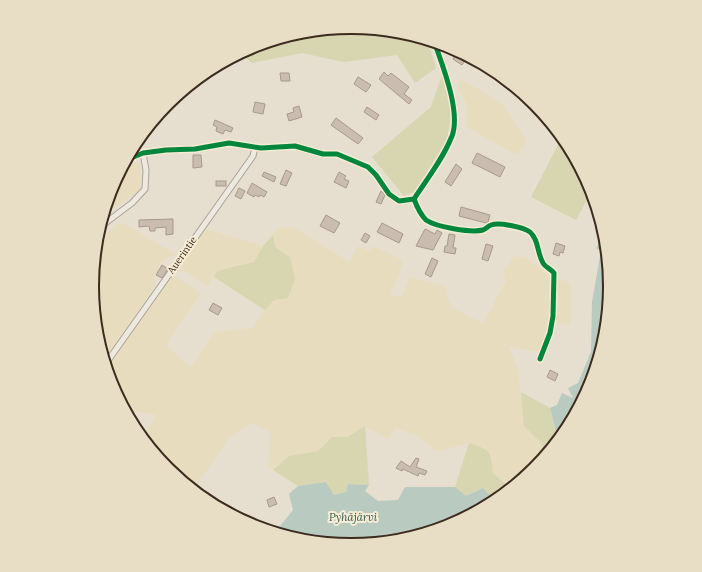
<svg xmlns="http://www.w3.org/2000/svg" width="702" height="572" viewBox="0 0 702 572" font-family="Lora,serif">
<style>
.farmland{fill:#e7ddbe}
.green{fill:#d7d6b0}
.water{fill:#b9cbc0}
.building{fill:#cabcaf;stroke:#a79a8d}
.lines{fill:none;stroke-linecap:round;stroke-linejoin:round}
.minor-casing{stroke:#aba397;stroke-width:7}
.minor{stroke:#eee9e0;stroke-width:5}
.cycleway-casing{stroke:#f7ecd4;stroke-width:8}
.cycleway{stroke:#00873e;stroke-width:5}
.labels{text-anchor:middle;dominant-baseline:central;stroke-width:4;stroke-linejoin:round;paint-order:stroke}
.street-label{font-size:10px;fill:#3c2b1e;stroke:#f7ecd4}
.water-label{font-size:11px;font-style:italic;fill:#2c5c58;stroke:#f7ecd4}
.rim{fill:none;stroke:#3c2b1e;stroke-width:2}
</style>
<rect width="100%" height="100%" fill="#e6dece"/>
<g class="farmland">
<path d="M 461,79 L 503,104 L 527,141 L 518,155 L 466,127 L 466,103 L 457,87 Z"/>
<path d="M 140,162 L 140,190 L 113,209 L 108,205 L 112,187 L 124,168 Z"/>
<path d="M 121,223 L 133,228 L 156,243 L 177,254 L 163,260 L 155,273 L 154,287 L 108,356 L 106,355 L 92,286 L 103,232 L 109,231 Z"/>
<path d="M 294,227 L 349,262 L 358,246 L 369,251 L 373,246 L 401,259 L 403,266 L 390,295 L 402,297 L 410,277 L 444,286 L 451,307 L 483,323 L 506,281 L 503,272 L 515,256 L 527,258 L 550,277 L 550,320 L 540,352 L 508,346 L 518,369 L 524,426 L 542,444 L 538,463 L 534,469 L 508,487 L 493,473 L 491,456 L 485,448 L 469,443 L 436,451 L 416,435 L 396,428 L 388,439 L 365,426 L 346,437 L 332,437 L 318,451 L 289,456 L 273,470 L 267,466 L 272,433 L 252,423 L 230,437 L 195,487 L 168,469 L 144,434 L 157,415 L 129,411 L 112,385 L 108,368 L 172,274 L 201,294 L 166,345 L 191,367 L 214,332 L 253,328 L 265,310 L 274,300 L 290,257 L 275,247 L 273,235 L 278,228 Z"/>
<path d="M 206,229 L 263,246 L 254,262 L 217,271 L 208,287 L 177,266 Z"/>
<path d="M 558,279 L 571,283 L 571,325 L 557,324 Z"/>
</g>
<g class="green">
<path d="M 351,27 L 428,42 L 436,68 L 415,83 L 397,55 L 344,62 L 302,53 L 252,63 L 242,54 L 252,47 Z"/>
<path d="M 442,75 L 452,110 L 447,140 L 414,192 L 404,196 L 372,157 L 431,107 Z"/>
<path d="M 560,141 L 590,187 L 591,192 L 576,220 L 531,197 Z"/>
<path d="M 273,235 L 275,247 L 290,257 L 295,279 L 288,298 L 274,300 L 265,310 L 214,277 L 217,271 L 254,262 L 263,246 Z"/>
<path d="M 521,392 L 550,408 L 557,435 L 538,463 L 542,444 L 524,426 Z"/>
<path d="M 365,426 L 369,485 L 348,484 L 346,492 L 334,495 L 326,482 L 298,486 L 273,470 L 289,456 L 318,451 L 332,437 L 347,437 Z"/>
<path d="M 469,443 C 491,450 491,451 493,473 L 508,487 L 492,497 L 483,488 L 466,496 L 455,487 Z"/>
</g>
<g class="water">
<path d="M 601,240 L 610,286 L 590,385 L 557,435 L 550,408 L 557,405 L 562,393 L 573,398 L 568,388 L 578,383 L 591,352 L 592,302 L 601,251 L 596,248 Z"/>
<path d="M 326,482 L 334,495 L 346,492 L 348,484 L 369,485 L 365,491 L 378,501 L 398,500 L 405,487 L 455,487 L 466,496 L 483,488 L 492,497 L 450,525 L 351,545 L 267,528 L 280,526 L 293,510 L 289,494 L 298,486 Z"/>
<path d="M 221,505 L 231,506 L 255,526 L 252,525 Z"/>
</g>
<g class="building">
<path d="M 457,52 L 466,58 L 462,65 L 453,59 Z"/>
<path d="M 384,72 L 388,76 L 391,73 L 409,87 L 404,94 L 412,100 L 409,104 L 379,79 Z"/>
<path d="M 280,73 L 289,73 L 290,81 L 281,81 Z"/>
<path d="M 358,77 L 371,85 L 366,92 L 354,84 Z"/>
<path d="M 255,102 L 265,104 L 263,114 L 253,112 Z"/>
<path d="M 299,106 L 302,117 L 289,121 L 287,114 L 294,112 L 293,108 Z"/>
<path d="M 367,107 L 379,115 L 376,120 L 364,112 Z"/>
<path d="M 336,118 L 363,138 L 358,144 L 331,125 Z"/>
<path d="M 215,120 L 233,128 L 231,132 L 225,130 L 223,134 L 216,131 L 217,127 L 213,125 Z"/>
<path d="M 477,153 L 505,167 L 500,177 L 472,163 Z"/>
<path d="M 193,155 L 201,155 L 202,167 L 193,168 Z"/>
<path d="M 456,164 L 462,169 L 451,186 L 445,182 Z"/>
<path d="M 286,170 L 292,173 L 286,186 L 280,184 Z"/>
<path d="M 264,172 L 276,177 L 274,182 L 262,176 Z"/>
<path d="M 339,172 L 346,176 L 344,179 L 349,181 L 346,188 L 334,182 Z"/>
<rect x="216" y="181" width="10" height="5"/>
<path d="M 252,183 L 267,192 L 264,197 L 260,195 L 259,197 L 255,195 L 254,197 L 247,193 Z"/>
<path d="M 239,188 L 245,191 L 241,199 L 235,196 Z"/>
<path d="M 381,191 L 385,195 L 381,204 L 376,202 Z"/>
<path d="M 461,207 L 490,215 L 488,222 L 486,223 L 459,216 Z"/>
<path d="M 326,215 L 340,223 L 334,233 L 320,226 Z"/>
<path d="M 173,219 L 173,234 L 166,235 L 166,227 L 155,228 L 155,231 L 150,231 L 149,226 L 139,227 L 139,220 Z"/>
<path d="M 382,223 L 403,234 L 399,243 L 377,232 Z"/>
<path d="M 425,229 L 435,234 L 437,230 L 442,233 L 433,250 L 416,246 Z"/>
<path d="M 365,233 L 370,236 L 366,243 L 361,240 Z"/>
<path d="M 449,234 L 455,235 L 453,248 L 456,248 L 455,254 L 444,252 L 445,246 L 447,246 Z"/>
<path d="M 556,243 L 565,246 L 563,253 L 560,252 L 559,256 L 553,254 Z"/>
<path d="M 486,244 L 493,246 L 488,261 L 482,259 Z"/>
<path d="M 432,258 L 438,261 L 431,277 L 425,274 Z"/>
<path d="M 162,265 L 168,269 L 162,278 L 156,275 Z"/>
<path d="M 213,303 L 222,308 L 218,315 L 209,310 Z"/>
<path d="M 550,370 L 558,374 L 555,381 L 547,377 Z"/>
<path d="M 416,458 L 419,459 L 416,467 L 427,471 L 425,475 L 419,473 L 418,476 L 403,469 L 402,471 L 396,468 L 401,461 L 410,467 Z"/>
<path d="M 274,497 L 277,504 L 269,507 L 267,500 Z"/>
</g>
<g class="lines">
<defs>
<g id="minor">
<path d="M 131,158 L 143,153 L 166,150 L 195,149 L 229,143 L 261,148 L 295,146 L 323,154 L 337,154 L 368,167 L 376,175 L 389,194 L 399,201 L 414,199 C 427,179 443,159 452,136 C 461,112 443,67 435,44"/>
<path d="M 414,199 C 417,207 420,214 426,220 C 436,227 471,233 483,230 C 486,229 488,226 491,225 C 499,222 523,227 530,232 C 539,240 537,253 543,263 C 545,267 551,269 554,273 L 553,316 L 550,333 L 540,359"/>
<path d="M 104,224 L 132,203 L 145,189 L 146,170 L 143,153"/>
<path d="M 107,362 L 253,156 L 255,147"/>
</g>
</defs>
<use href="#minor" class="minor-casing"/>
<use href="#minor" class="minor"/>
<defs>
<g id="cycleway">
<path d="M 131,158 L 143,153 L 166,150 L 195,149 L 229,143 L 261,148 L 295,146 L 323,154 L 337,154 L 368,167 L 376,175 L 389,194 L 399,201 L 414,199 C 427,179 443,159 452,136 C 461,112 443,67 435,44"/>
<path d="M 414,199 C 417,207 420,214 426,220 C 436,227 471,233 483,230 C 486,229 488,226 491,225 C 499,222 523,227 530,232 C 539,240 537,253 543,263 C 545,267 551,269 554,273 L 553,316 L 550,333 L 540,359"/>
</g>
</defs>
<use href="#cycleway" class="cycleway-casing"/>
<use href="#cycleway" class="cycleway"/>
</g>
<g class="labels">
<g class="street-label">
<text transform="translate(182 255) rotate(-55)">Auerintie</text>
</g>
<g class="water-label">
<text x="353" y="517">Pyhäjärvi</text>
</g>
</g>
<path d="M0 0H702V572H0ZM99 286a252 252 0 1 1 504 0a252 252 0 1 1-504 0Z" fill="#e8ddc5" fill-rule="evenodd"/>
<path class="rim" d="M99 286a252 252 0 1 1 504 0a252 252 0 1 1-504 0Z"/>
</svg>
